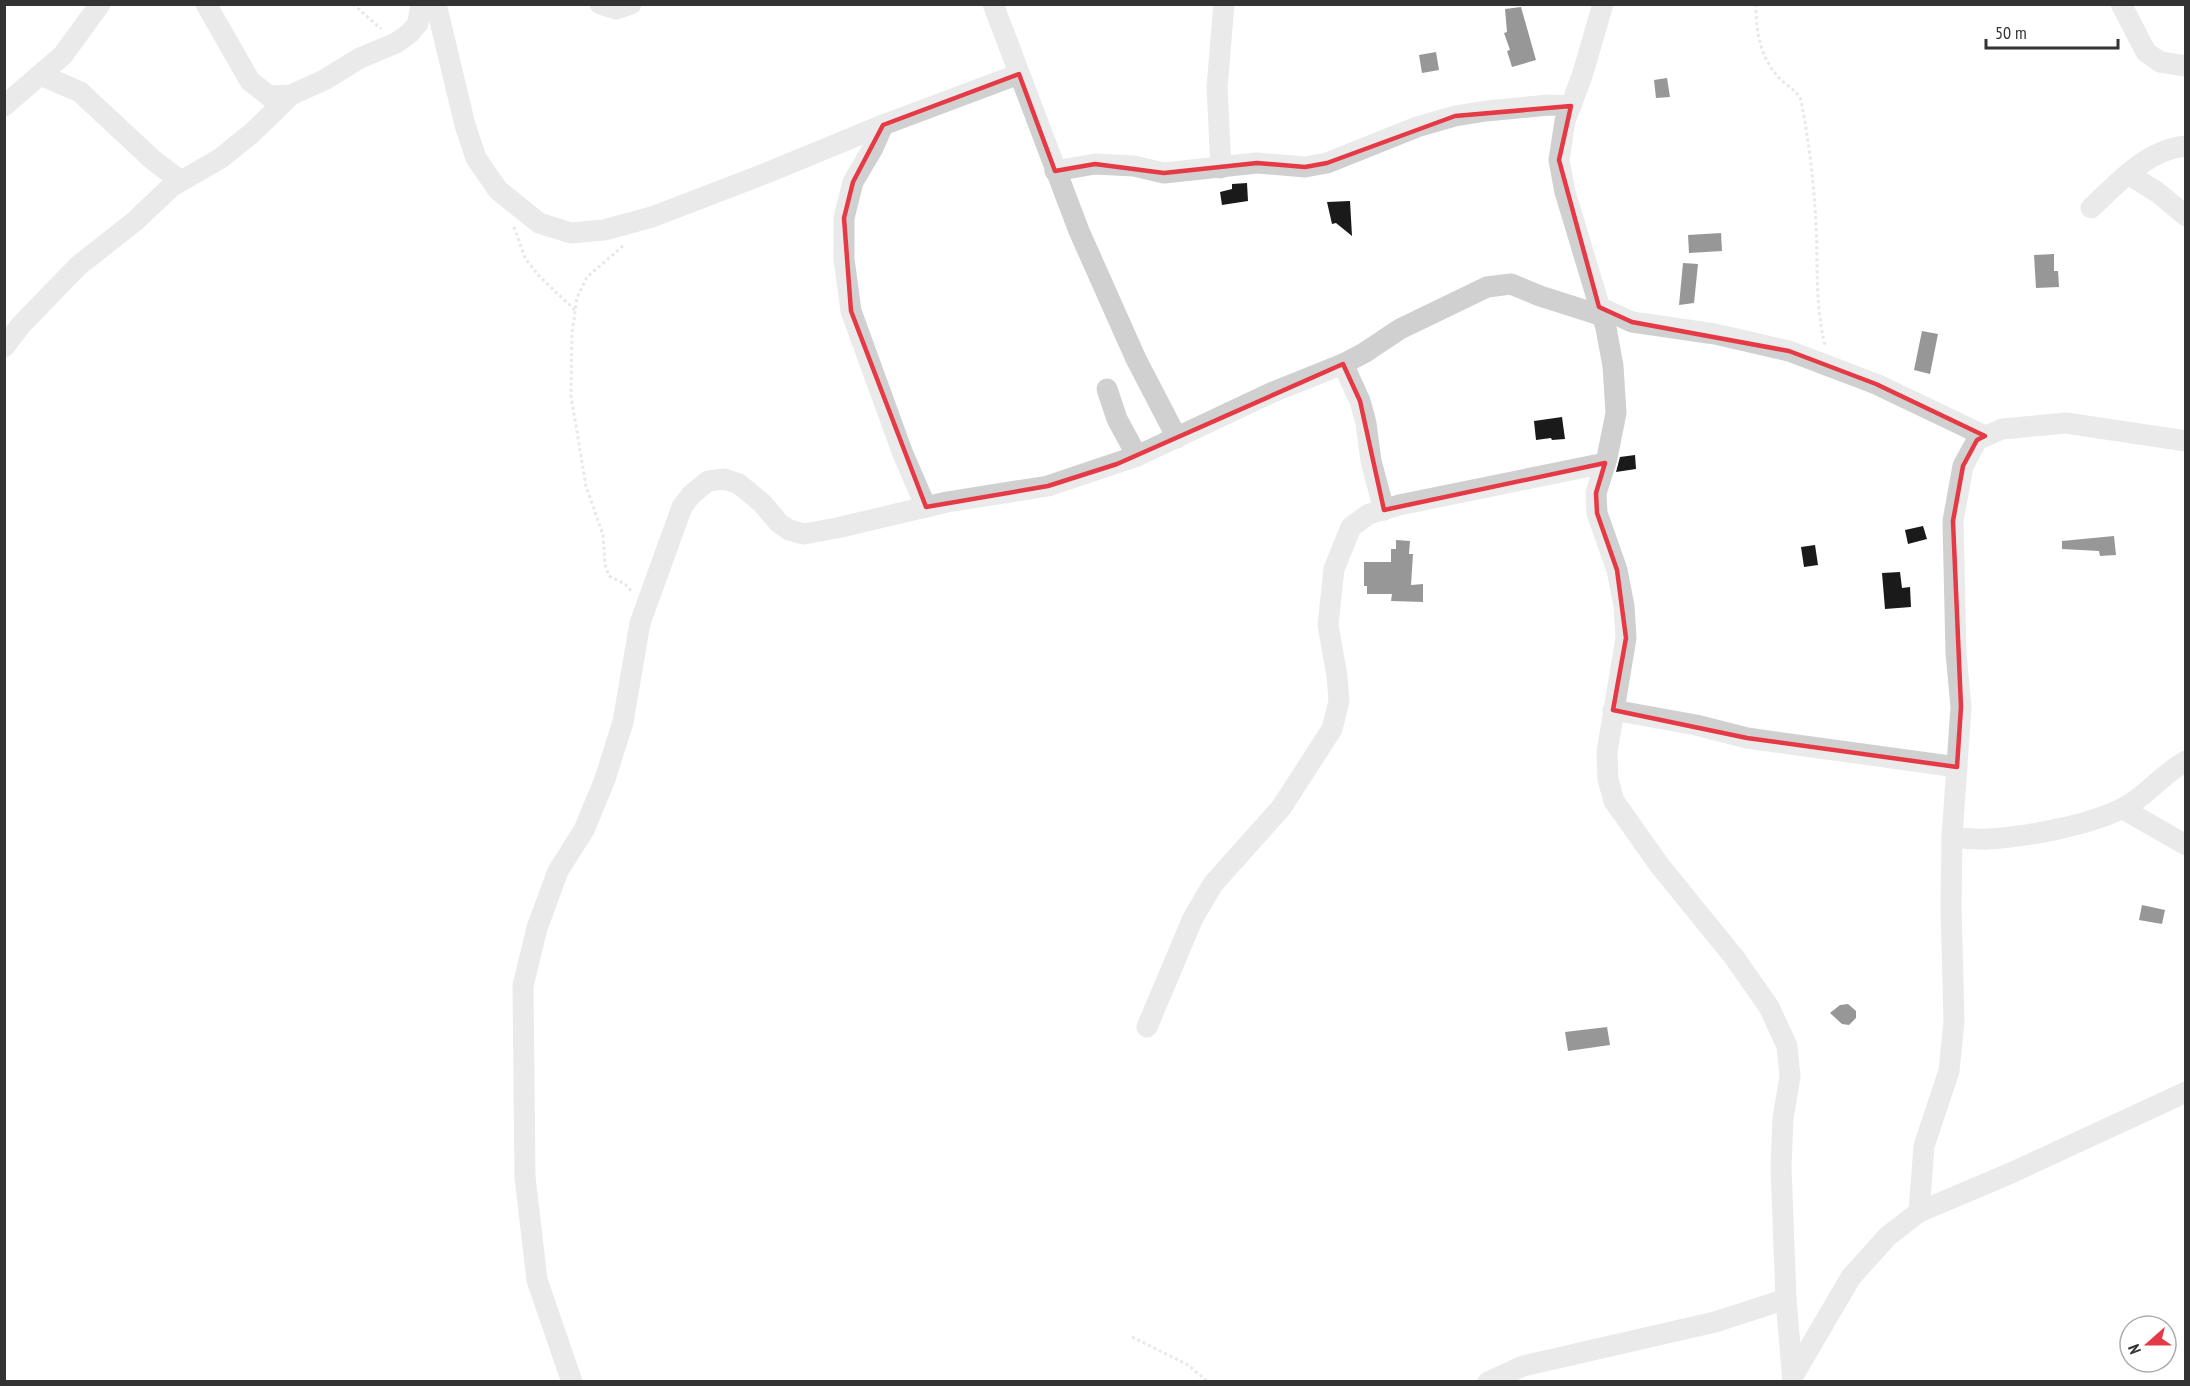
<svg xmlns="http://www.w3.org/2000/svg" width="2190" height="1386" viewBox="0 0 2190 1386" font-family="'PT Sans Narrow',sans-serif">
<style>
.building{fill:#1a1a1a}
.lines{fill:none;stroke-linecap:round;stroke-linejoin:round}
.path{stroke:#cdcdcd;stroke-width:3;stroke-dasharray:3 3;stroke-linecap:butt}
.minor{stroke:#d0d0d0;stroke-width:21}
.marked{fill:none;stroke:#e63946;stroke-width:4.5;stroke-linejoin:round}
</style>
<rect width="100%" height="100%" fill="#fff"/>
<g class="building">
<path d="M 1521,7 L 1536,60 L 1512,67 L 1507,51 L 1510,50 L 1504,33 L 1507,32 L 1505,9 Z"/>
<path d="M 1436,52 L 1439,70 L 1422,73 L 1419,55 Z"/>
<path d="M 1667,78 L 1670,97 L 1656,98 L 1654,80 Z"/>
<path d="M 1247,183 L 1248,201 L 1222,205 L 1220,192 L 1232,189 L 1232,184 Z"/>
<path d="M 1350,201 L 1352,236 L 1336,223 L 1332,224 L 1327,202 Z"/>
<path d="M 1721,233 L 1722,251 L 1689,253 L 1688,235 Z"/>
<path d="M 2054,254 L 2054,271 L 2058,271 L 2059,287 L 2036,288 L 2034,255 Z"/>
<path d="M 1683,263 L 1698,264 L 1694,303 L 1679,305 Z"/>
<path d="M 1922,331 L 1938,334 L 1930,374 L 1914,370 Z"/>
<path d="M 1562,417 L 1565,439 L 1552,440 L 1551,438 L 1536,440 L 1534,421 Z"/>
<path d="M 1635,455 L 1636,469 L 1616,472 L 1620,457 Z"/>
<path d="M 1923,526 L 1927,539 L 1908,544 L 1905,530 Z"/>
<path d="M 2114,536 L 2116,555 L 2100,556 L 2099,551 L 2062,549 L 2062,541 Z"/>
<path d="M 1396,540 L 1410,541 L 1409,554 L 1413,554 L 1411,585 L 1423,584 L 1423,602 L 1391,601 L 1392,594 L 1367,594 L 1367,586 L 1364,586 L 1364,562 L 1391,562 L 1391,549 L 1396,549 Z"/>
<path d="M 1815,545 L 1818,565 L 1804,567 L 1801,547 Z"/>
<path d="M 1900,572 L 1902,588 L 1910,587 L 1911,607 L 1885,609 L 1882,573 Z"/>
<path d="M 2142,905 L 2165,910 L 2162,924 L 2139,920 Z"/>
<path d="M 1848,1004 L 1856,1011 L 1856,1018 L 1849,1025 L 1842,1024 L 1830,1013 L 1840,1005 Z"/>
<path d="M 1607,1027 L 1610,1045 L 1568,1051 L 1565,1032 Z"/>
</g>
<g class="lines">
<g class="path">
<path d="M 353,4 L 381,29"/>
<path d="M 1756,4 C 1756,33 1760,58 1781,80 C 1789,87 1796,90 1801,100 C 1809,141 1814,183 1816,225 C 1818,265 1815,306 1825,345"/>
<path d="M 514,227 L 525,258 L 539,276 L 575,310"/>
<path d="M 623,246 L 587,277 L 577,298 L 572,333 L 571,396 L 586,486 L 603,535 L 605,565 L 609,576 L 625,584 L 632,592"/>
<path d="M 1132,1337 L 1188,1365 L 1208,1382"/>
</g>
<g class="minor">
<path d="M 206,4 L 250,81 L 269,96 L 291,95 L 324,80 L 360,58 L 396,43 L 410,33 L 418,23 L 421,4"/>
<path d="M 436,4 L 465,125 L 476,158 L 498,190 L 539,223 L 571,233 L 604,230 L 652,217 L 764,174 L 883,125 L 1019,74"/>
<path d="M 600,4 L 616,9 L 631,4"/>
<path d="M 993,4 L 1079,231 L 1136,359 L 1177,438"/>
<path d="M 1603,4 L 1582,76 L 1565,121 L 1559,160 L 1565,192 L 1606,328 L 1613,366 L 1616,413 L 1607,458 L 1596,493 L 1597,513 L 1617,570 L 1624,606 L 1626,638 L 1607,752 L 1608,779 L 1614,801 L 1660,866 L 1734,957 L 1769,1007 L 1787,1046 L 1790,1077 L 1783,1118 L 1781,1167 L 1786,1299 L 1793,1382"/>
<path d="M 2121,4 L 2146,52 L 2160,62 L 2186,66"/>
<path d="M 41,75 L 80,92 L 153,160 L 181,181"/>
<path d="M 4,106 L 63,55 L 100,4"/>
<path d="M 883,125 L 873,148 L 853,182 L 844,218 L 844,259 L 851,311 L 903,454 L 926,507"/>
<path d="M 1221,168 L 1217,87 L 1224,4"/>
<path d="M 1055,171 L 1095,164 L 1134,166 L 1164,173 L 1257,163 L 1305,167 L 1327,163 L 1417,127 L 1455,116 L 1486,111 L 1549,105 L 1571,106"/>
<path d="M 2128,174 L 2157,192 L 2186,216"/>
<path d="M 2091,208 C 2117,184 2147,149 2186,146"/>
<path d="M 1599,307 L 1632,322 L 1715,334 L 1789,351 L 1876,384 L 1985,436"/>
<path d="M 4,347 L 21,325 L 78,266 L 134,222 L 171,187 L 221,158 L 252,133 L 291,95"/>
<path d="M 1343,364 L 1360,401 L 1366,423 L 1371,461 L 1384,510"/>
<path d="M 1107,389 L 1117,419 L 1137,456"/>
<path d="M 1613,710 L 1696,725 L 1747,738 L 1957,767"/>
<path d="M 2123,809 L 2186,845"/>
<path d="M 1952,837 C 1964,838 1977,840 1989,839 C 2026,837 2090,825 2123,808 C 2147,796 2162,774 2186,761"/>
<path d="M 1147,1027 L 1193,918 L 1213,884 L 1281,808 L 1332,729 L 1339,701 L 1337,676 L 1328,625 L 1334,569 L 1351,527 L 1369,514 L 1399,505 L 1605,463"/>
<path d="M 1919,1212 L 1924,1146 L 1949,1071 L 1954,1021 L 1951,908 L 1952,837 L 1961,707 L 1956,653 L 1953,521 L 1963,466 L 1977,440 L 2002,429 L 2066,423 L 2186,441"/>
<path d="M 1793,1376 L 1851,1277 L 1888,1236 L 1919,1212 L 2011,1173 L 2186,1092"/>
<path d="M 572,1382 L 537,1280 L 525,1177 L 523,986 L 537,928 L 558,871 L 584,830 L 605,779 L 623,722 L 640,623 L 682,507 L 691,495 L 708,481 L 724,479 L 739,484 L 762,503 L 779,523 L 789,530 L 804,534 L 837,528 L 947,502 L 1048,486 L 1137,456 L 1273,392 L 1343,364 L 1364,353 L 1400,329 L 1487,287 L 1511,284 L 1540,296 L 1603,316"/>
<path d="M 1488,1382 L 1523,1366 L 1715,1322 L 1786,1299"/>
</g>
</g>
<path d="M0 0H2190V1386H0ZM 1019,74 L 1055,171 L 1095,164 L 1164,173 L 1257,163 L 1305,167 L 1327,163 L 1455,116 L 1571,106 L 1559,160 L 1599,307 L 1632,322 L 1789,351 L 1876,384 L 1985,436 L 1977,440 L 1963,466 L 1953,521 L 1961,707 L 1957,767 L 1747,738 L 1613,710 L 1626,638 L 1617,570 L 1597,513 L 1596,493 L 1605,463 L 1384,510 L 1360,401 L 1343,364 L 1117,464 L 1048,486 L 926,507 L 851,311 L 844,218 L 853,182 L 883,125 Z" fill="#fff" fill-opacity=".55" fill-rule="evenodd"/>
<path class="marked" d="M 1019,74 L 1055,171 L 1095,164 L 1164,173 L 1257,163 L 1305,167 L 1327,163 L 1455,116 L 1571,106 L 1559,160 L 1599,307 L 1632,322 L 1789,351 L 1876,384 L 1985,436 L 1977,440 L 1963,466 L 1953,521 L 1961,707 L 1957,767 L 1747,738 L 1613,710 L 1626,638 L 1617,570 L 1597,513 L 1596,493 L 1605,463 L 1384,510 L 1360,401 L 1343,364 L 1117,464 L 1048,486 L 926,507 L 851,311 L 844,218 L 853,182 L 883,125 Z"/>
<rect width="2190" height="1386" fill="none" stroke="#333333" stroke-width="12"/>
<g transform="translate(2148 1344) rotate(249)"><circle r="28" fill="#ffffff" stroke="#adadad" stroke-width="1.5"/>
<path d="M0-4.5L10 22L0 15L-10 22Z" fill="#e63946"/>
<text y="-9" font-size="16" font-weight="bold" text-anchor="middle" fill="#333333">N</text>
</g>
<path d="M1986 39v9h132v-9" fill="none" stroke="#333333" stroke-width="3"/>
<text x="1995" y="39" font-size="18" fill="#333333" stroke="#ffffff" stroke-width="4.5" paint-order="stroke">50 m</text>
</svg>
